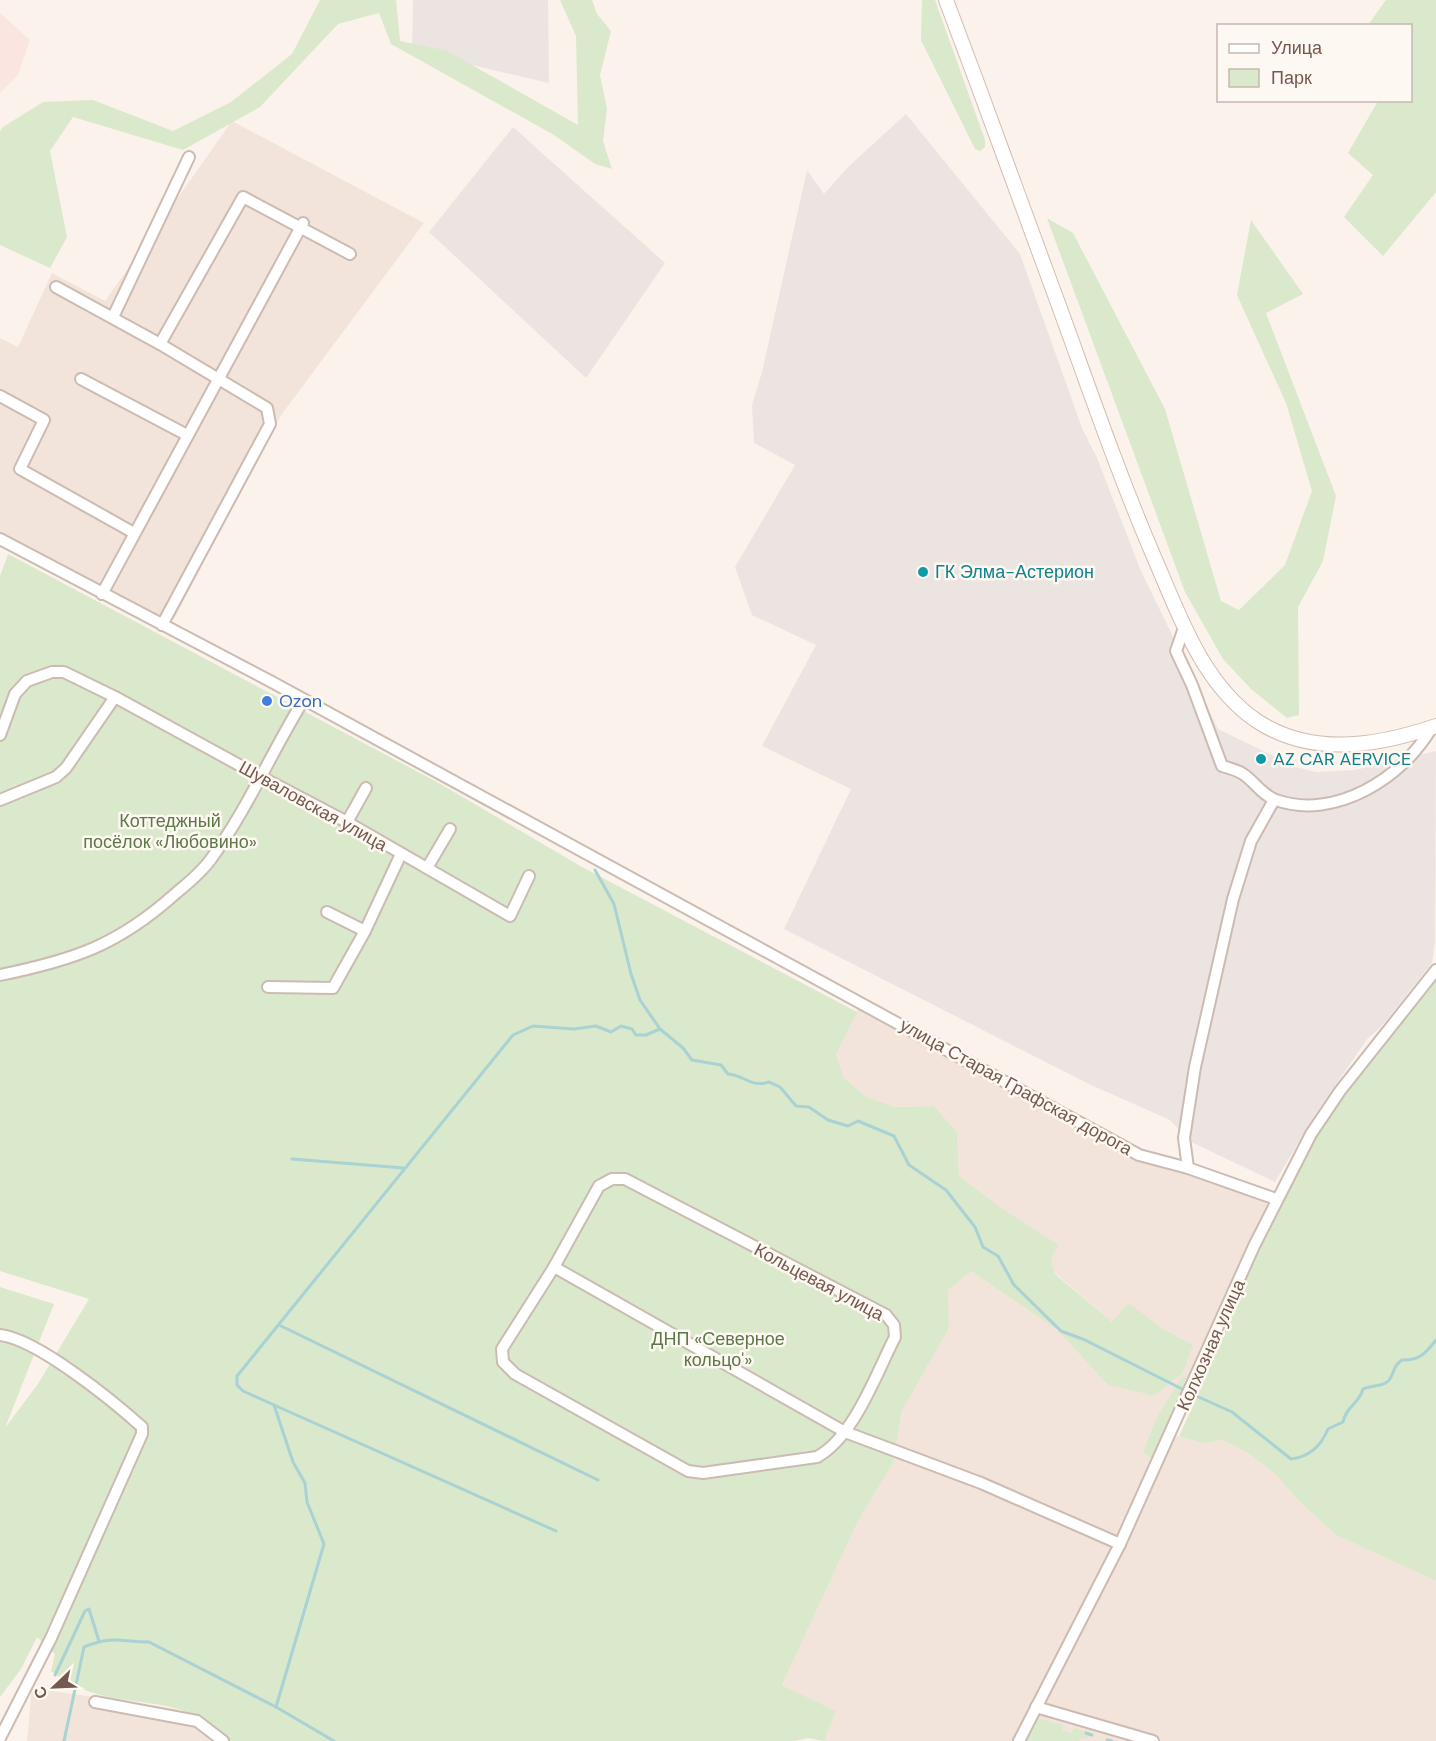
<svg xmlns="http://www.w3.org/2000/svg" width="1436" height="1741" viewBox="0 0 1436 1741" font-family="'DM Sans',sans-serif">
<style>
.residential{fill:#f2e4da}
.commercial{fill:#fae5e0}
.industrial{fill:#ebe4e0}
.green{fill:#dae8cb}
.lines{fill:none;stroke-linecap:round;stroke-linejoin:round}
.stream{stroke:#a8d2d4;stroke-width:3}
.minor-casing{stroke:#ccbbb2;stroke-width:14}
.secondary-casing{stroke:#d1bcb2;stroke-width:16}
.minor{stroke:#fff;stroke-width:10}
.secondary{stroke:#fff;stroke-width:14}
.culture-dot{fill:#0f9aa8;stroke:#fef8f2;stroke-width:2}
.shop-dot{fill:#3f7fe0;stroke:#fef8f2;stroke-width:2}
.labels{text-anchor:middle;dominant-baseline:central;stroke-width:5;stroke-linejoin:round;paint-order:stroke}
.culture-label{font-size:18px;fill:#0d838f;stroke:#fef8f2;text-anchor:start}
.shop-label{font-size:18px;fill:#366cbe;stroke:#fef8f2;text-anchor:start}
.street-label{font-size:18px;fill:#745950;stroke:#fef8f2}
.park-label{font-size:18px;fill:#5d7849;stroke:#fef8f2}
</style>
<rect width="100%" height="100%" fill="#fbf3eb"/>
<g class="residential">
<path d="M 232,121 L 424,223 L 282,414 L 174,619 L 159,619 L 0,533 L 0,338 L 18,347 L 52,273 L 105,301 Z"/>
<path d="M 861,1002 L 1139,1155 L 1276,1199 L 1171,1438 L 1179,1436 L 1203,1443 L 1223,1440 L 1248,1453 L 1275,1474 L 1299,1501 L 1336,1535 L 1436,1581 L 1436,1741 L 824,1741 L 836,1711 L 782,1685 L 858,1521 L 893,1463 L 902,1411 L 949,1328 L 947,1290 L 971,1271 L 1057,1330 L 1108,1385 L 1154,1396 L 1183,1373 L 1193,1345 L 1160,1327 L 1112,1322 L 1055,1273 L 1051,1259 L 1059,1245 L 1000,1207 L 959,1176 L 957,1132 L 934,1106 L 895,1107 L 867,1097 L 844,1078 L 836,1054 Z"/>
<path d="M 32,1688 L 177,1709 L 231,1741 L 27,1741 Z"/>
</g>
<path class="commercial" d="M 0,13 L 30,40 L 18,75 L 0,93 Z"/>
<g class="industrial">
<path d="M 413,0 L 548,0 L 549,83 L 412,51 Z"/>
<path d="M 906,114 L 1020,254 L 1082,428 L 1097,458 L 1141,571 L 1218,729 L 1296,767 L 1316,772 L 1355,770 L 1436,751 L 1435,940 L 1432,963 L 1380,1028 L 1368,1038 L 1314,1116 L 1275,1182 L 1189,1141 L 1170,1120 L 1091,1085 L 784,929 L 851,789 L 762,746 L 816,645 L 752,615 L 735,567 L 795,465 L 754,443 L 752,405 L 762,372 L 807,170 L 824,194 L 848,167 Z"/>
<path d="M 513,127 L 665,263 L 586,378 L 429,232 Z"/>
</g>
<g class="green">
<path d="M 320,0 L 396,0 L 400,41 L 447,51 L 578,125 L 576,36 L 560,0 L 592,0 L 597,14 L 611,31 L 600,75 L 607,109 L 603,141 L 612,169 L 595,164 L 554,135 L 391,44 L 379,13 L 338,24 L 260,107 L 183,150 L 73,117 L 50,151 L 67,237 L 50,268 L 0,245 L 0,131 L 3,127 L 43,102 L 93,100 L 173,131 L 231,102 L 292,54 Z"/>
<path d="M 922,0 L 935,0 L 985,140 L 985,147 L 980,151 L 975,149 L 921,40 Z"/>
<path d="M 1386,0 L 1436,0 L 1436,192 L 1383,256 L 1344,217 L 1373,175 L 1348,153 L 1378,101 L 1410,100 L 1410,26 L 1368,25 Z"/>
<path d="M 1047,218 L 1073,233 L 1165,409 L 1221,601 L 1239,610 L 1285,565 L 1312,491 L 1286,403 L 1237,295 L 1251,220 L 1303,294 L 1266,313 L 1336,496 L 1323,561 L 1298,607 L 1299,715 L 1287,718 L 1251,689 L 1223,659 L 1185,592 Z"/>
<path d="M 8,554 L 437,782 L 582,867 L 857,1012 L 836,1054 L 844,1078 L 867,1097 L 895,1107 L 934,1106 L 957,1132 L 959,1176 L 1000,1207 L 1059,1245 L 1051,1259 L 1055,1274 L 1112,1322 L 1129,1303 L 1160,1327 L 1193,1345 L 1183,1373 L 1154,1396 L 1108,1385 L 1057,1330 L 971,1271 L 948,1290 L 949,1328 L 902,1411 L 893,1463 L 858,1521 L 782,1685 L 836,1711 L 824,1741 L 808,1738 L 794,1741 L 231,1741 C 214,1731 193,1713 175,1708 C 127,1697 93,1703 51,1671 L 55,1654 L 37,1637 L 21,1669 L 0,1697 L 0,1287 L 54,1304 L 5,1428 L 38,1384 L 89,1299 L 0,1271 L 0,576 Z"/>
<path d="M 1436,981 L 1436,1581 L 1336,1535 L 1299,1501 L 1275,1474 L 1248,1453 L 1223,1440 L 1203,1443 L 1179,1436 C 1226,1338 1258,1234 1313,1140 C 1346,1082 1396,1034 1436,981 Z"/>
<path d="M 1182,1377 L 1191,1379 L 1153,1459 L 1143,1453 L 1156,1419 Z"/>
<path d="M 1036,1718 L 1063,1725 L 1062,1730 L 1071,1733 L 1074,1728 L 1090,1733 L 1088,1739 L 1081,1737 L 1079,1741 L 1024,1741 Z"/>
</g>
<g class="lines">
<g class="stream">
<path d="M 595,870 L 614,904 L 631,974 L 640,1000 L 660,1029"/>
<path d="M 292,1159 L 404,1168"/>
<path d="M 279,1325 L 598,1480"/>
<path d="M 1192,1394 L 1232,1412 L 1291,1459 C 1310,1457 1321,1446 1328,1429 L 1343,1422 C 1347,1405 1359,1404 1363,1389 C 1372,1385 1387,1387 1391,1377 C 1395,1369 1394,1366 1402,1360 C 1419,1361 1426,1353 1436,1340"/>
<path d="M 274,1405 L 293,1462 L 305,1483 L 307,1502 L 324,1544 L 276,1707 L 334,1741"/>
<path d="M 556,1531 L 274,1405 L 243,1391 L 237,1385 L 237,1376 L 513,1035 L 533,1026 L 574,1029 L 596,1026 L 611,1032 L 621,1026 L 632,1029 L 636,1035 L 646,1035 L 660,1029 L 683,1048 L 692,1060 L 721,1065 L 728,1074 C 744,1075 751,1088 769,1082 L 780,1087 L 796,1106 L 809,1107 L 828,1120 L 848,1126 L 858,1121 L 894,1136 L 909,1165 L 946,1190 L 975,1227 L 983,1247 L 998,1256 L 1014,1285 L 1061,1331 L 1085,1340 L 1186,1391"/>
<path d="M 55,1675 L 85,1611 L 89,1609 L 99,1641"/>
<path d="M 1086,1733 L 1092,1735"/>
<path d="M 1107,1740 L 1112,1741"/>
<path d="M 64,1741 L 84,1647 C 114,1635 120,1642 149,1642 L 276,1707"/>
</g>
<defs>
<g id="minor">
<path d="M 56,287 L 160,344 L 267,408 L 270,424 L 162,625"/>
<path d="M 113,317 L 189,157"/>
<path d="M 160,344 L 243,197 L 350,254"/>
<path d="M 81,379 L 187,435"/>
<path d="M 0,396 L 44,420 L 20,469 L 134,533"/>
<path d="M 0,539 L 270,681 L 1139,1155 L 1188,1168 L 1276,1199"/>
<path d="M 102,594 L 303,223"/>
<path d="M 1184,628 L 1176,651 L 1192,685 L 1222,766 C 1229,768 1237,770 1243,774 C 1254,781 1263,796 1276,800 C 1335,821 1404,777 1432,727"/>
<path d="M 0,735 L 15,694 L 27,681 L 52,672 L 64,672 L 115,697 L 261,777 L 347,822 L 510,916 L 529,876"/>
<path d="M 0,800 L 56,777 L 66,768 L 115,697"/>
<path d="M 347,822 L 366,788"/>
<path d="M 427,868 L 450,829"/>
<path d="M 327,912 L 365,931"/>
<path d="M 0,975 C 74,960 118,945 175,894 C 188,883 201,873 211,859 C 247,810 271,753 303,701"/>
<path d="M 268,987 L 333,988 L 365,931 L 401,854"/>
<path d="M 1188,1168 L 1184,1138 L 1195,1067 L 1233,899 L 1251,841 L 1274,800"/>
<path d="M 612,1179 L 625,1179 L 886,1315 L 894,1325 L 895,1337 C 876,1374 854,1437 817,1457 L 703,1473 L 688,1471 L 515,1374 L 503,1362 L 502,1349 L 554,1267 L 599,1186 Z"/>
<path d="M 554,1267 L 845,1432 L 981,1483 L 1120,1544"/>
<path d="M 0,1335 C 37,1339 113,1401 142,1427 L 142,1434 L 51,1638 L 0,1738"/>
<path d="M 95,1702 L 197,1721 L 223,1741"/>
<path d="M 1036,1707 L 1153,1741"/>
<path d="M 1019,1741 L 1120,1544 L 1254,1246 L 1311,1134 L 1340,1091 L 1436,970"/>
</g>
<path id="secondary" d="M 946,0 C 983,98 1019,196 1055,295 C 1087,382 1117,471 1154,557 C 1179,614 1202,684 1257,721 C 1312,757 1377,746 1436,726"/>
</defs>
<use href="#minor" class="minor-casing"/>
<use href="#secondary" class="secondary-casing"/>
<use href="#minor" class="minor"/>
<use href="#secondary" class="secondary"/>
</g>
<g class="culture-dot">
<circle cx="923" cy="572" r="6"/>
<circle cx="1261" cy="759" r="6"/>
</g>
<circle class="shop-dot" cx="267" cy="701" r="6"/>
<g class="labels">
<g class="culture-label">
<text x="935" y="572">ГК Элма-Астерион</text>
<text x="1273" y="759">AZ CAR AERVICE</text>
</g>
<g class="shop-label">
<text x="279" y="701">Ozon</text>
</g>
<g class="street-label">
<text transform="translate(313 806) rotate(29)">Шуваловская улица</text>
<text transform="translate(1016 1087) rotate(29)">улица Старая Графская дорога</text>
<text transform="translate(819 1282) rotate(28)">Кольцевая улица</text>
<text transform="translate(1211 1345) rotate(-66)">Колхозная улица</text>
</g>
<g class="park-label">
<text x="170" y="821">Коттеджный<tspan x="170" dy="21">посёлок «Любовино»</tspan></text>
<text x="718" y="1339">ДНП «Северное<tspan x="718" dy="21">кольцо'»</tspan></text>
</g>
</g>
<rect x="1217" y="24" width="195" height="78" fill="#fef8f2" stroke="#c7b8b1" stroke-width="1.5"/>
<rect x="1229" y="44" width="30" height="9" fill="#ffffff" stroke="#c7b8b1" stroke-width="1.5"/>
<text x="1271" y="54" font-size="18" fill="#745950">Улица</text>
<rect x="1229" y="69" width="30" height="18" fill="#dae8cb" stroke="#c7b8b1" stroke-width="1.5"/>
<text x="1271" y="84" font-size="18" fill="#745950">Парк</text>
<g transform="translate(54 1687) rotate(247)" stroke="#fef8f2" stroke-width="4.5" paint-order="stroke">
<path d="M0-4.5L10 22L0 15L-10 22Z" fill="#745950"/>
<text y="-9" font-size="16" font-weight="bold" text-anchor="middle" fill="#745950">С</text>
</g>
</svg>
